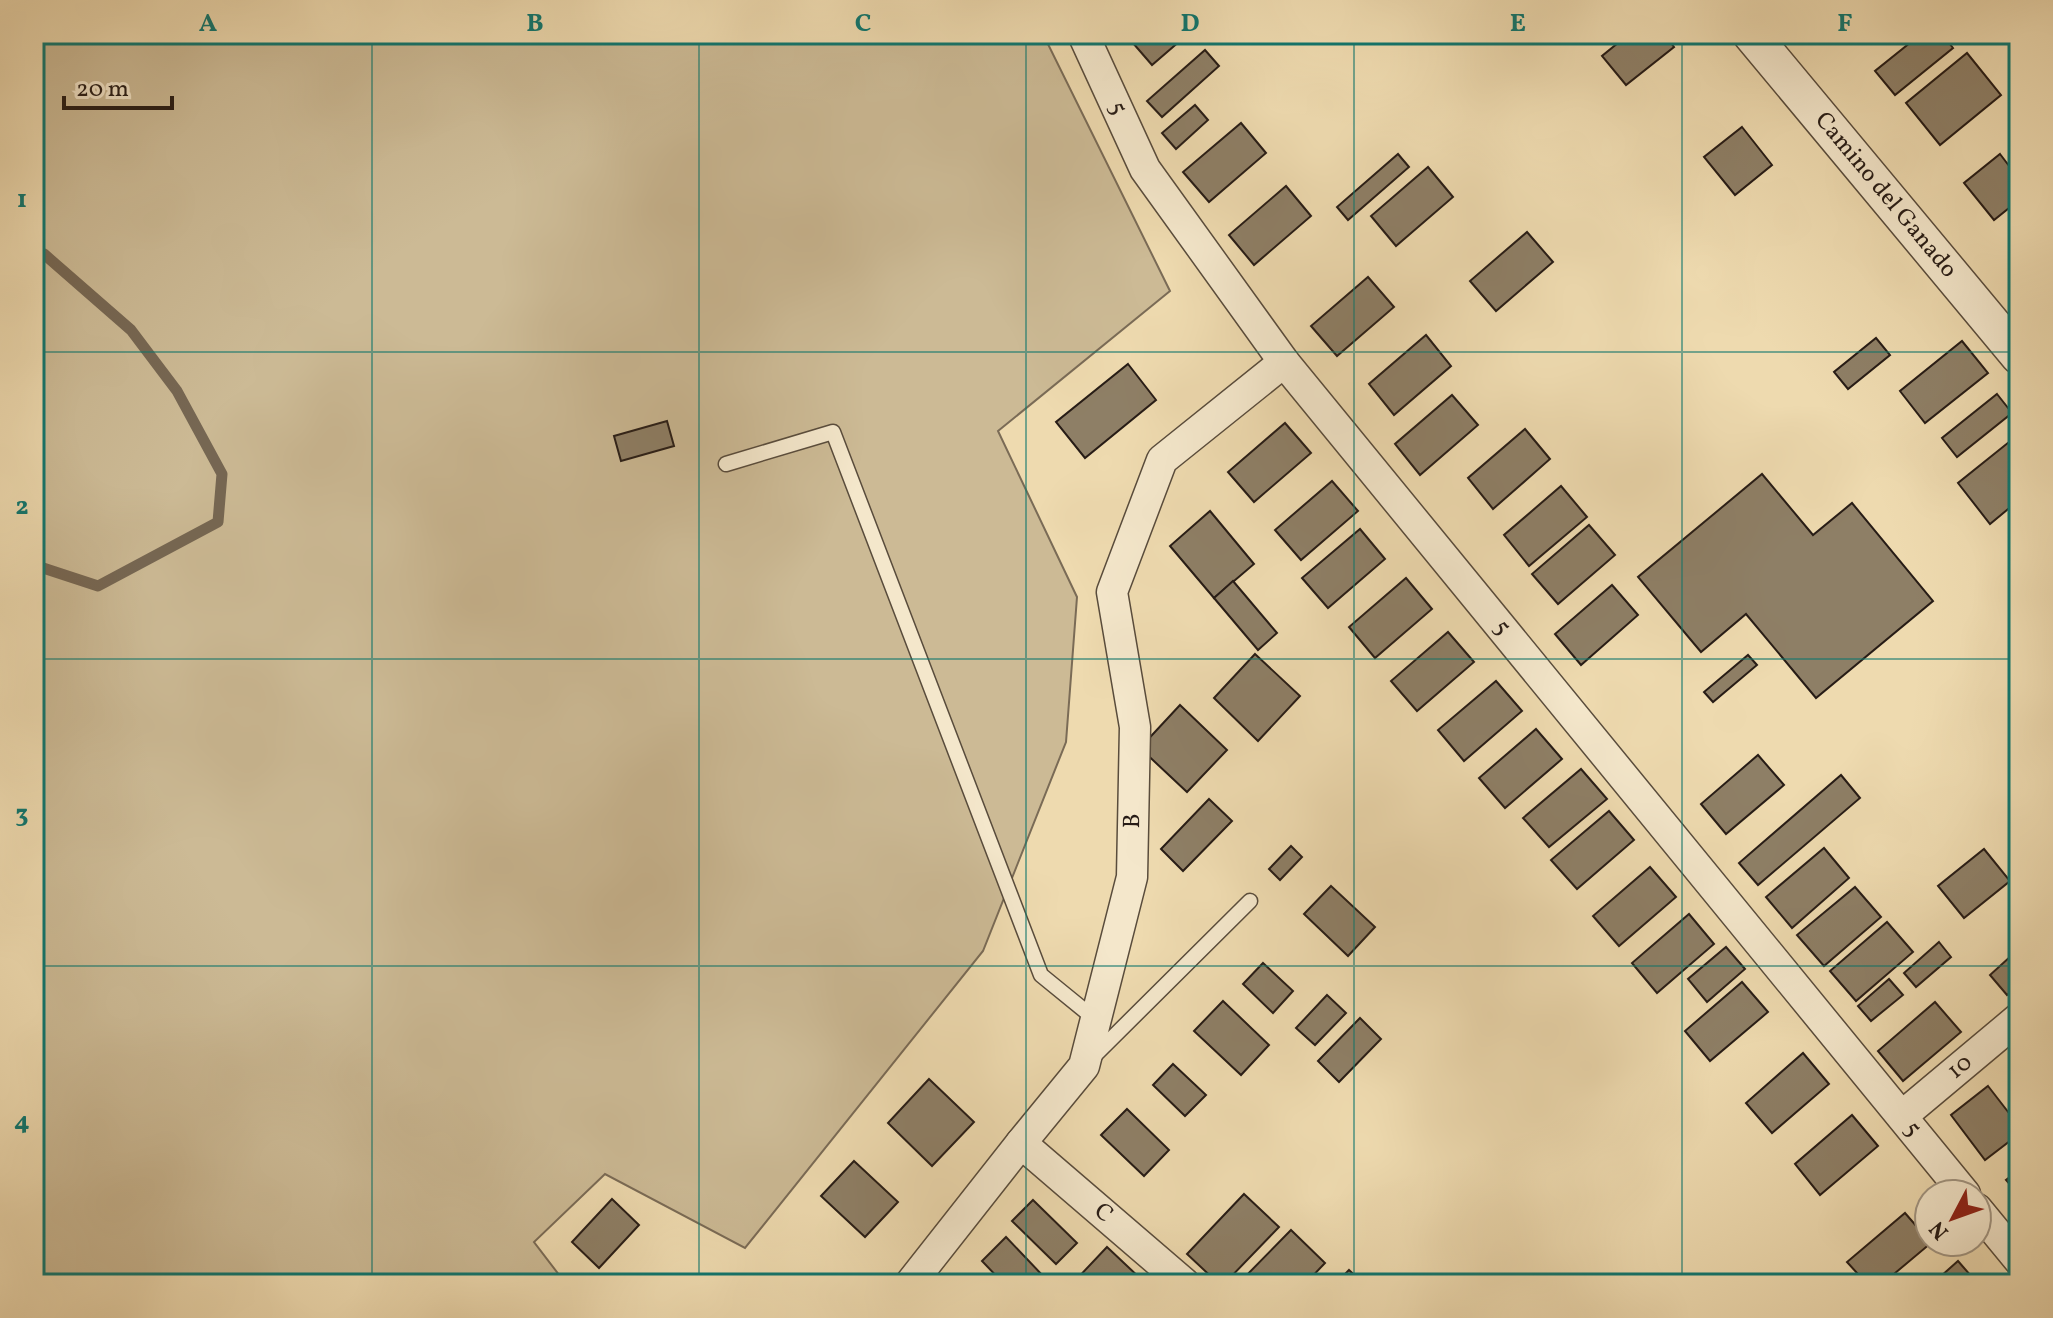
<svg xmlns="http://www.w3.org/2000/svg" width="2053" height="1318" viewBox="0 0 2053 1318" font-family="Vollkorn,serif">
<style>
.green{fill:#ccba95;stroke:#7a6b56;stroke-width:2}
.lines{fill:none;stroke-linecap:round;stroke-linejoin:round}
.stream{stroke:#766753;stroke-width:11}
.building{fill:#8e7f66;stroke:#271c16;stroke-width:2}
.service-casing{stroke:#594c3c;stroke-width:17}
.minor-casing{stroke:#594c3c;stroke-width:33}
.tertiary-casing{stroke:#594c3c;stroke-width:39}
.service{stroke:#f4e7cb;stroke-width:14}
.minor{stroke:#f4e7cb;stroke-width:30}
.tertiary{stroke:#f4e7cb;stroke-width:36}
.grid{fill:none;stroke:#0f766e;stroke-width:2;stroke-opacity:0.55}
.labels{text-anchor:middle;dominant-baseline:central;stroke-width:6;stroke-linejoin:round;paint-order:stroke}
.street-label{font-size:24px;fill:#271c16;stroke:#f4e7cb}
.neatline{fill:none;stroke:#0f766e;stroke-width:3}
.grid-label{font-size:26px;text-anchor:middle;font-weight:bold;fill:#0f766e}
</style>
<rect width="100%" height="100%" fill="#eedaaf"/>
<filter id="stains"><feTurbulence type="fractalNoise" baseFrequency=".0025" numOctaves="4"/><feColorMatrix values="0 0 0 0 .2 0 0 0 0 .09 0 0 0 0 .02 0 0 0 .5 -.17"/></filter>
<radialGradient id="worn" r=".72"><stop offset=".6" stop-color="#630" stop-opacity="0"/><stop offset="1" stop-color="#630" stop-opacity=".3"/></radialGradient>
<path class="green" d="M 34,34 L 1043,34 L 1170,291 L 998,431 L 1077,597 L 1066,742 L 983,951 L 745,1248 L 605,1174 L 534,1242 L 566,1284 L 34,1284 Z"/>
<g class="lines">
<path class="stream" d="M 34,256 L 44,254 L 131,330 L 177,391 L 222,474 L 218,522 L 98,586 L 34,565"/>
</g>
<g class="building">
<path d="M 1128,34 L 1188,34 L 1152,65 L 1126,35 Z"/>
<path d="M 1629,34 L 1664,34 L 1674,47 L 1626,85 L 1602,56 Z"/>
<path d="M 1921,34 L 1942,34 L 1953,48 L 1895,95 L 1875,71 Z"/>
<path d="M 1205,50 L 1219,66 L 1162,117 L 1147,101 Z"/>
<path d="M 1967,53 L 2001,95 L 1940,145 L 1906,103 Z"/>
<path d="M 1195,105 L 1208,120 L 1176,149 L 1162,133 Z"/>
<path d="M 1241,123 L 1266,153 L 1209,202 L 1183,172 Z"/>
<path d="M 1742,127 L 1772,165 L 1735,195 L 1704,157 Z"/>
<path d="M 1398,154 L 1409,167 L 1348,220 L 1337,207 Z"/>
<path d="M 2000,154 L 2019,179 L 2019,200 L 1994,220 L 1964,183 Z"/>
<path d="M 1428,167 L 1453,197 L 1396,246 L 1371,216 Z"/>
<path d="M 1286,186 L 1311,216 L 1254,265 L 1229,235 Z"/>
<path d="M 1527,232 L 1553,262 L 1496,311 L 1470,281 Z"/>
<path d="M 1368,277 L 1394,307 L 1337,356 L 1311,326 Z"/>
<path d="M 1426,335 L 1451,366 L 1394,415 L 1369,384 Z"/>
<path d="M 1876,338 L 1890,355 L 1848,389 L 1834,372 Z"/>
<path d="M 1962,341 L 1988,373 L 1925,423 L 1900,391 Z"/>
<path d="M 1128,364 L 1156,400 L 1085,458 L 1056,422 Z"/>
<path d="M 1997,394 L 2012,413 L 1957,457 L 1942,438 Z"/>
<path d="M 1452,395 L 1478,425 L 1420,475 L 1395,444 Z"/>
<path d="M 667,421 L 674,446 L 621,461 L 614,436 Z"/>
<path d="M 1285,423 L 1311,453 L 1254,502 L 1228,472 Z"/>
<path d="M 1525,429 L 1550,459 L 1493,509 L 1468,478 Z"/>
<path d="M 2019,434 L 2019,500 L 1990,524 L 1958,483 Z"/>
<path d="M 1762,474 L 1813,535 L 1852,503 L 1933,601 L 1816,698 L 1746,614 L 1701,652 L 1638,577 Z"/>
<path d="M 1332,481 L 1358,511 L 1301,560 L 1275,530 Z"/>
<path d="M 1561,486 L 1587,517 L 1529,566 L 1504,535 Z"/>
<path d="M 1210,511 L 1254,564 L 1214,598 L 1170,546 Z"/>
<path d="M 1589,525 L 1615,555 L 1558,604 L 1532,574 Z"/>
<path d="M 1360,529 L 1385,559 L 1328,608 L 1302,578 Z"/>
<path d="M 1406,578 L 1432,609 L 1375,658 L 1349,627 Z"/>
<path d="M 1233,581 L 1277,633 L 1258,650 L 1214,598 Z"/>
<path d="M 1612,585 L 1638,615 L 1581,665 L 1555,634 Z"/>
<path d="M 1448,632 L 1474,662 L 1417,711 L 1391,681 Z"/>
<path d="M 1255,654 L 1300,696 L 1258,741 L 1214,698 Z"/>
<path d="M 1748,655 L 1757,665 L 1713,702 L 1704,692 Z"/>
<path d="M 1496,681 L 1522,711 L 1464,761 L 1438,730 Z"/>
<path d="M 1180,705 L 1227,750 L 1187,792 L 1140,748 Z"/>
<path d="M 1536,729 L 1562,759 L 1505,808 L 1479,778 Z"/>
<path d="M 1758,755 L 1784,785 L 1726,834 L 1701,804 Z"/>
<path d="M 1581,769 L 1607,799 L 1549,847 L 1523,818 Z"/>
<path d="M 1841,775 L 1860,798 L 1758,885 L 1739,863 Z"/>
<path d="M 1209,799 L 1232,821 L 1183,871 L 1161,849 Z"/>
<path d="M 1609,811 L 1634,840 L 1577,889 L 1551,860 Z"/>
<path d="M 1291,846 L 1302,857 L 1280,880 L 1269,869 Z"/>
<path d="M 1824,848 L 1849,878 L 1792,928 L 1766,897 Z"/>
<path d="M 1984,849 L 2010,881 L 1964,918 L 1938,886 Z"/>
<path d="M 1650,867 L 1676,897 L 1619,946 L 1593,916 Z"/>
<path d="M 1331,886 L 1375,927 L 1348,956 L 1304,914 Z"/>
<path d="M 1855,887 L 1881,917 L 1824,966 L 1797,935 Z"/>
<path d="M 1689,914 L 1714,944 L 1657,993 L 1632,963 Z"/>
<path d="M 1887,922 L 1913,952 L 1856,1001 L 1830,971 Z"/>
<path d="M 1939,942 L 1951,957 L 1916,987 L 1904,973 Z"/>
<path d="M 1726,947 L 1745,969 L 1707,1002 L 1688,979 Z"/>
<path d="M 2011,956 L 2019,966 L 2019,985 L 2007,995 L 1990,975 Z"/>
<path d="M 1263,963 L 1293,991 L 1273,1013 L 1243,984 Z"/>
<path d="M 1889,979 L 1903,995 L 1871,1021 L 1858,1006 Z"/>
<path d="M 1742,982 L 1768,1012 L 1710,1061 L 1685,1031 Z"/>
<path d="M 1327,995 L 1346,1013 L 1315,1045 L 1296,1028 Z"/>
<path d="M 1223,1001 L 1269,1045 L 1241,1075 L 1194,1031 Z"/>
<path d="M 1935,1002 L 1961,1032 L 1903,1081 L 1878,1051 Z"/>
<path d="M 1360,1018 L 1381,1039 L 1339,1082 L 1318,1061 Z"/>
<path d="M 1803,1053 L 1829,1084 L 1772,1133 L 1746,1103 Z"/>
<path d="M 1173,1064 L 1206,1095 L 1185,1116 L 1153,1085 Z"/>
<path d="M 929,1079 L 974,1122 L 932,1166 L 888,1123 Z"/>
<path d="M 1988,1086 L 2019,1126 L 2019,1134 L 1985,1160 L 1951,1115 Z"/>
<path d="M 1127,1109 L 1169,1150 L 1144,1176 L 1101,1135 Z"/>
<path d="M 1852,1115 L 1878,1146 L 1820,1195 L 1795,1164 Z"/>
<path d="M 854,1161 L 898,1202 L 865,1237 L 821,1196 Z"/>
<path d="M 2019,1170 L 2019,1195 L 2006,1180 Z"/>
<path d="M 1244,1194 L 1279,1227 L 1224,1284 L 1219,1284 L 1187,1254 Z"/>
<path d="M 612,1199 L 639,1225 L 599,1268 L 572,1242 Z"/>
<path d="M 1033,1200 L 1077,1243 L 1056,1264 L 1012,1221 Z"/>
<path d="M 1905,1213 L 1931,1243 L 1882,1284 L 1867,1284 L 1847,1262 Z"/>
<path d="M 1291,1230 L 1325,1263 L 1305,1284 L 1238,1284 Z"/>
<path d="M 1006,1237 L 1045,1278 L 1039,1284 L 1004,1284 L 982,1261 Z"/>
<path d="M 1107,1247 L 1142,1280 L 1138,1284 L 1072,1284 Z"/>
<path d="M 1958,1261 L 1978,1284 L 1932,1284 Z"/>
<path d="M 1349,1270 L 1364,1284 L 1335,1284 Z"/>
</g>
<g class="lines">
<defs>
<g id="service">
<path d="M 726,464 L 833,432 L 1041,975 L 1095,1019"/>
<path d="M 1092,1058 L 1250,901"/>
</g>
<g id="minor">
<path id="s1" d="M 1083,34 L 1145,169 L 1284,362 L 1965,1194"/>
<path id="s2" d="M 1902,1116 L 2019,1018"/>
<path id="s3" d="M 1021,1143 L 1185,1284"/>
<path d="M 1977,1209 L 2019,1260"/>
<path id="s4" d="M 910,1284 L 1021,1143 L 1084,1066 L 1132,877 L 1135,727 L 1112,592 L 1162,460 L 1284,362"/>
</g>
<g id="tertiary">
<path id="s5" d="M 1751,34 L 2019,356"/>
</g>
</defs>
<use href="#service" class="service-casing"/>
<use href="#minor" class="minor-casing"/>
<use href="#tertiary" class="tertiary-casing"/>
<use href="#service" class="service"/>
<use href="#minor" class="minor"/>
<use href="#tertiary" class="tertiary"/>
</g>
<path class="grid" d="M 372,34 L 372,1284M 699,34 L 699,1284M 1026,34 L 1026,1284M 1354,34 L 1354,1284M 1682,34 L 1682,1284M 34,352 L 2019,352M 34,659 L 2019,659M 34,966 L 2019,966"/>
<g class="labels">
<g class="street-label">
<text stroke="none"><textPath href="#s1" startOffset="82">5</textPath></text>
<text stroke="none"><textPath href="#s5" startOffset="210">Camino del Ganado</textPath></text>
<text stroke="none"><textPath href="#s1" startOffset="730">5</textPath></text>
<text stroke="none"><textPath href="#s4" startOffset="530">B</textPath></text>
<text stroke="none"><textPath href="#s2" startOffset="76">10</textPath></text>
<text stroke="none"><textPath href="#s1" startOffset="1378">5</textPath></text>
<text stroke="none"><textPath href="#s3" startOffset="108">C</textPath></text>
</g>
</g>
<rect width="2053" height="1318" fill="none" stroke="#eedaaf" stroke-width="88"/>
<g transform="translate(1953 1218) rotate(229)"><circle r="38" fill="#f4e7cb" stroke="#a29683" stroke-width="2"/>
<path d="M0-6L14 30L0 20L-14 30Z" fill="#8f2418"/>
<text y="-12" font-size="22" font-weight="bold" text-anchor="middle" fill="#271c16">N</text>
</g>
<path d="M64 96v12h108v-12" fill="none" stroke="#271c16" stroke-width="4"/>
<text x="76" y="96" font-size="24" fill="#271c16" stroke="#f4e7cb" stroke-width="6" paint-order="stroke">20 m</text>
<rect x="44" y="44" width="1965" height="1230" class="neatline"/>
<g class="grid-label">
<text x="208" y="31">A</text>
<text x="535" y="31">B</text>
<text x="863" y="31">C</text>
<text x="1190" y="31">D</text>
<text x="1518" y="31">E</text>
<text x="1845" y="31">F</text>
<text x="22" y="207">1</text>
<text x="22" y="514">2</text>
<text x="22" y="822">3</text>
<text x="22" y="1129">4</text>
</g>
<rect width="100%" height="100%" filter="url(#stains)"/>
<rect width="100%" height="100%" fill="url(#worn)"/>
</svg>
